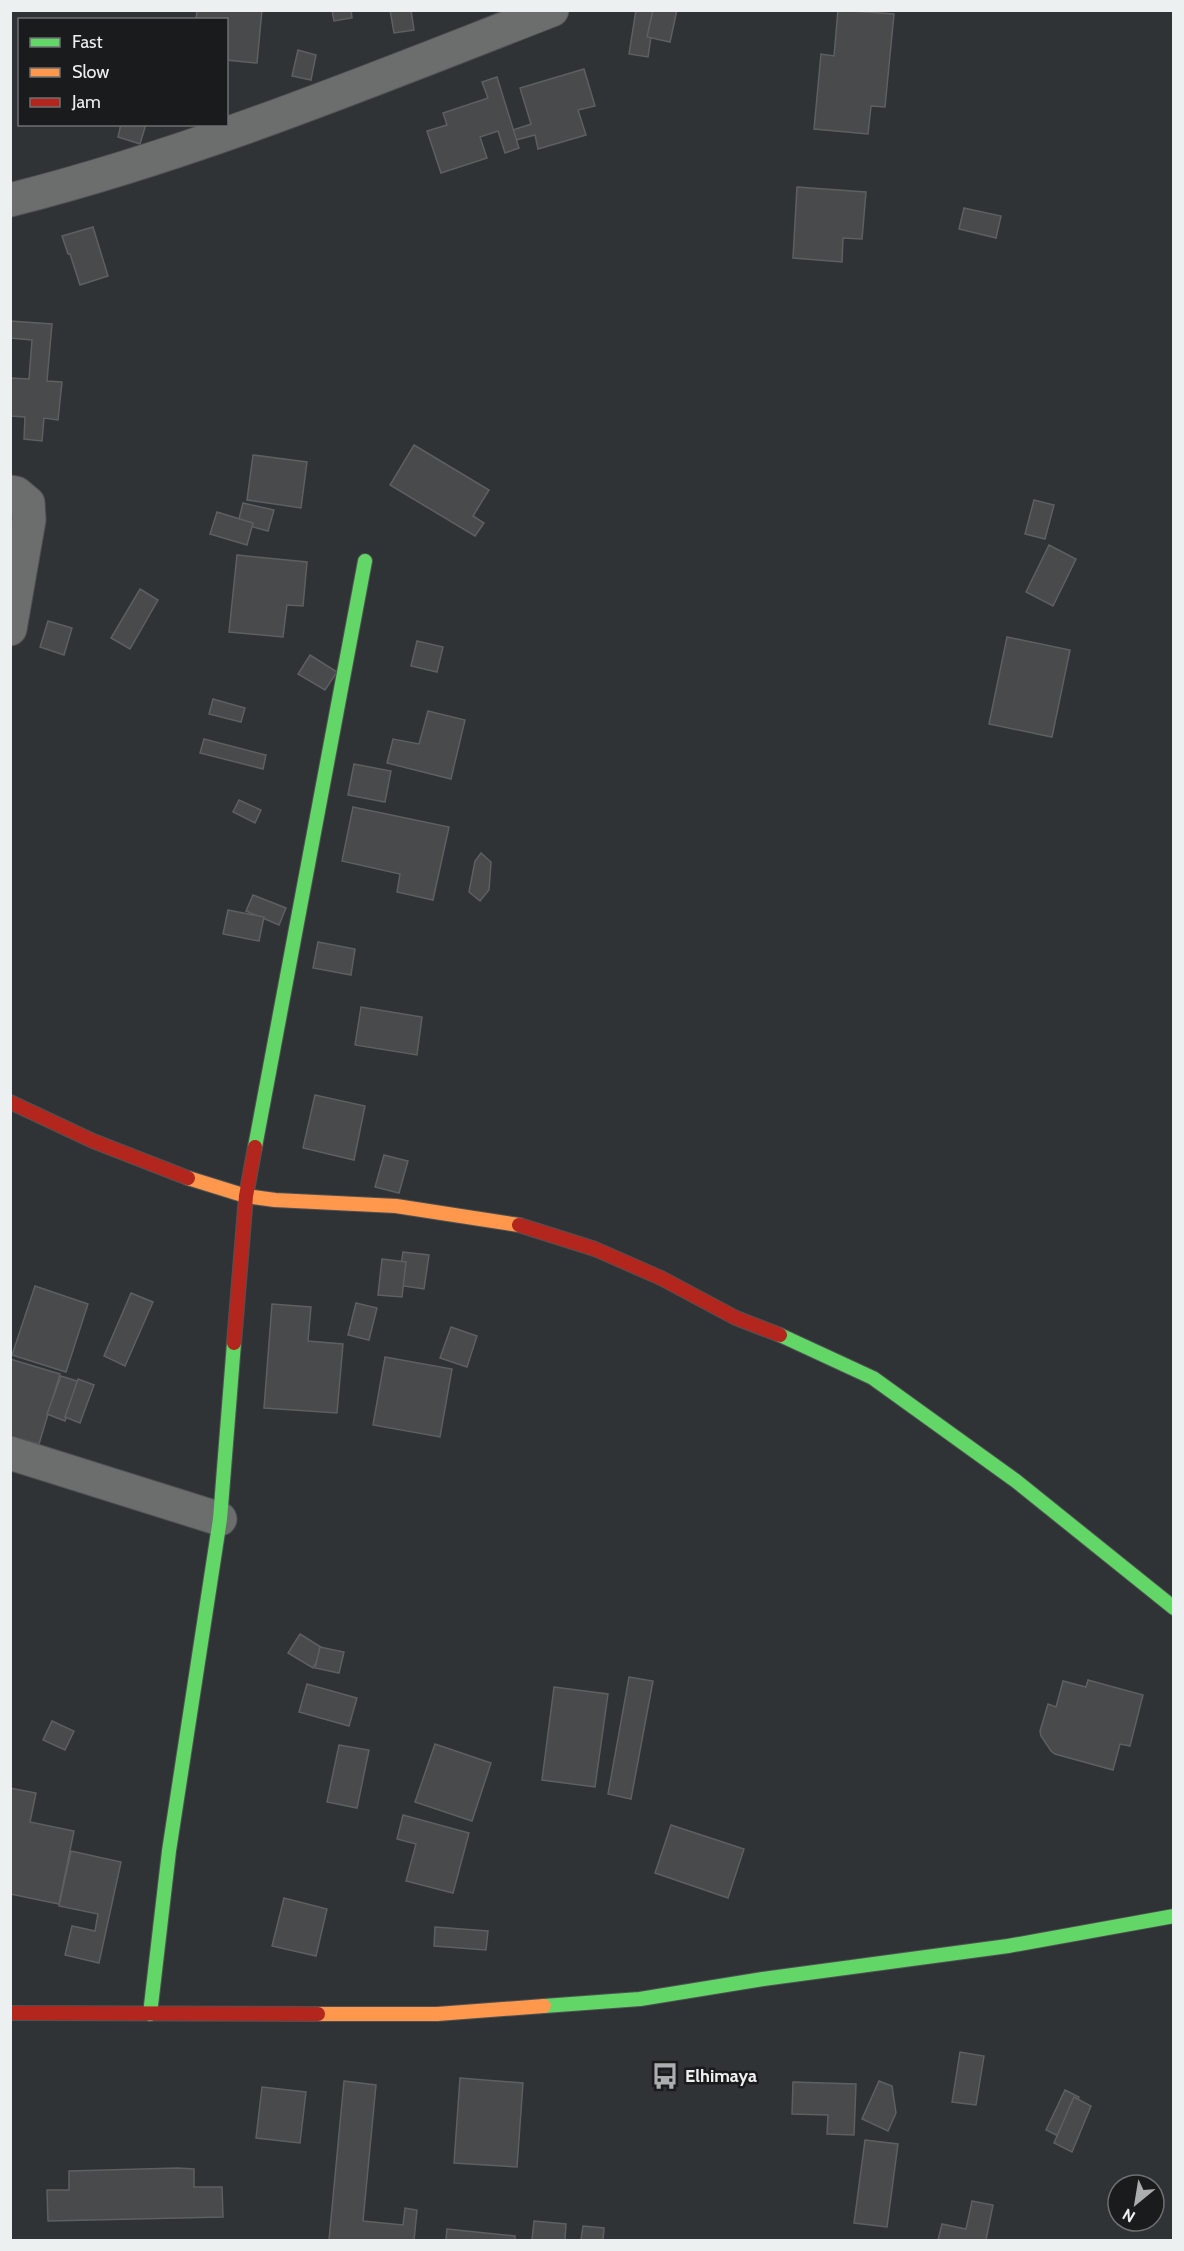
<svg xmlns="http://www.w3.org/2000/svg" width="1184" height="2251" viewBox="0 0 1184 2251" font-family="Cabin,sans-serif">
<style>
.building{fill:#484a4b;stroke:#5d6060;stroke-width:1.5}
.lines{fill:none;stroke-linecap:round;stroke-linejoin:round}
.street-casing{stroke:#4f5253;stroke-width:35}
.fast-casing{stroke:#4f5253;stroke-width:16}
.slow-casing{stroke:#4f5253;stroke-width:16}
.jam-casing{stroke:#4f5253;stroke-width:16}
.street{stroke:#6c6e6e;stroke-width:33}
.fast{stroke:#63d668;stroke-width:14}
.slow{stroke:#ff974d;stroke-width:14}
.jam{stroke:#b3261e;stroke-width:14}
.labels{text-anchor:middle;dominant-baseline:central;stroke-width:5;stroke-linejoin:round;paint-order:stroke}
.poi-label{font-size:18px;font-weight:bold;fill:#ecf0f1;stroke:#191b1c;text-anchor:start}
</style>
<rect width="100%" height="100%" fill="#303335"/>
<g class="building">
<path d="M 197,10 L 262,10 L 257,63 L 226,60 L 226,20 L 196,20 Z"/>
<path d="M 332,10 L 351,10 L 352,18 L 334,21 Z"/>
<path d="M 390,10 L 411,10 L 414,30 L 394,33 Z"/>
<path d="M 636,10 L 655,10 L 648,57 L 629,54 Z"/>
<path d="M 653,10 L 677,10 L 670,42 L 647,37 Z"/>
<path d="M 838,10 L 894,14 L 885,107 L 871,106 L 868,134 L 814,129 L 821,54 L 834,56 Z"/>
<path d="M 298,50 L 316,55 L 311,80 L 292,76 Z"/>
<path d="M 584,69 L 595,106 L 578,110 L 586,135 L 538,149 L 535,135 L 516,140 L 513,130 L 531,124 L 520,88 Z"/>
<path d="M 497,77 L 519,148 L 505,153 L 498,131 L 480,137 L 487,158 L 441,173 L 427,131 L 447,125 L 443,113 L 488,98 L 482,82 Z"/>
<path d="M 121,124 L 146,124 L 140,144 L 118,137 Z"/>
<path d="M 797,187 L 866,192 L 862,239 L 843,238 L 842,262 L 793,258 Z"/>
<path d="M 964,208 L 1001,216 L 996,238 L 959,229 Z"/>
<path d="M 93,227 L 108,276 L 80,285 L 70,254 L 68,254 L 62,236 Z"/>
<path d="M 10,321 L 52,324 L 47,381 L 62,382 L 58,420 L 44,418 L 42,441 L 24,439 L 25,417 L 10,416 L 10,378 L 29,379 L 32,340 L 10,338 Z"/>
<path d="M 414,445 L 489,490 L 473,516 L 484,523 L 475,536 L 390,485 Z"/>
<path d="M 253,455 L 307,462 L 301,508 L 247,500 Z"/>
<path d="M 1034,500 L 1054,505 L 1045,539 L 1025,534 Z"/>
<path d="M 243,503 L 274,510 L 268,531 L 238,523 Z"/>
<path d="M 217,512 L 253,523 L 247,545 L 210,534 Z"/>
<path d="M 1049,545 L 1076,559 L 1053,606 L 1026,592 Z"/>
<path d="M 237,555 L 307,562 L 303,606 L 287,605 L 283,637 L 229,632 Z"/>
<path d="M 140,589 L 158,600 L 130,649 L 111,638 Z"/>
<path d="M 48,621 L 72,628 L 64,655 L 40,647 Z"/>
<path d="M 1007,637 L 1070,650 L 1052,737 L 989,724 Z"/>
<path d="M 417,641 L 443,647 L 437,672 L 411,666 Z"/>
<path d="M 310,655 L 337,672 L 325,690 L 298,674 Z"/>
<path d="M 213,699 L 245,708 L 241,722 L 209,714 Z"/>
<path d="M 428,711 L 465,720 L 451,779 L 387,763 L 393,739 L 419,744 Z"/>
<path d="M 204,739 L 266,755 L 263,769 L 200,753 Z"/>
<path d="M 354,764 L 391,771 L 385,802 L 348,795 Z"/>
<path d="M 239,800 L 261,810 L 255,823 L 233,812 Z"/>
<path d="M 353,807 L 449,827 L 433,900 L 397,892 L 400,874 L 342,861 Z"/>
<path d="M 481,853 L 491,862 L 489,890 L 480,901 L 469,892 L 475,861 Z"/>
<path d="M 253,895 L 286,908 L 279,925 L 246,911 Z"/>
<path d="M 228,910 L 264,917 L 259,941 L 223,934 Z"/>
<path d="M 318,942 L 355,949 L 351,975 L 313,968 Z"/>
<path d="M 361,1007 L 422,1017 L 417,1055 L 355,1045 Z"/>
<path d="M 315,1095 L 365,1106 L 354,1160 L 303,1148 Z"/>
<path d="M 384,1155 L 408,1161 L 399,1193 L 375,1187 Z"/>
<path d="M 403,1252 L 429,1255 L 424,1289 L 398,1285 Z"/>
<path d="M 382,1259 L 406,1262 L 402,1297 L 378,1295 Z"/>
<path d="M 35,1286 L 88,1304 L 66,1372 L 12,1355 Z"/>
<path d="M 131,1293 L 153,1302 L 125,1366 L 104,1356 Z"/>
<path d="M 356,1303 L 377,1308 L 369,1340 L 348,1335 Z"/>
<path d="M 272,1304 L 311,1307 L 308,1341 L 343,1344 L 337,1413 L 264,1408 Z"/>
<path d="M 451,1327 L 477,1336 L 467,1367 L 440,1358 Z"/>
<path d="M 385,1357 L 452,1369 L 440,1437 L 373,1425 Z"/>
<path d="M 10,1359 L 60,1374 L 39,1444 L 10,1436 Z"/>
<path d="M 61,1376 L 80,1382 L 65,1421 L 47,1414 Z"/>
<path d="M 78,1379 L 94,1385 L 80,1423 L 65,1417 Z"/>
<path d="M 300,1634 L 324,1649 L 313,1668 L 288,1653 Z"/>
<path d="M 320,1647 L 344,1652 L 339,1673 L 315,1668 Z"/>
<path d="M 629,1677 L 653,1681 L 631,1799 L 608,1794 Z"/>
<path d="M 1088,1680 L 1143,1695 L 1130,1746 L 1120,1744 L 1113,1770 L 1055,1754 L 1051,1751 L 1041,1736 L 1040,1731 L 1048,1704 L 1056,1707 L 1063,1681 L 1086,1687 Z"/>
<path d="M 307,1684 L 357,1698 L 349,1726 L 299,1712 Z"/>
<path d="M 554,1687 L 608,1694 L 595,1787 L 542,1780 Z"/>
<path d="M 52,1721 L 74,1731 L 65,1750 L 43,1740 Z"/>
<path d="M 435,1744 L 491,1763 L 472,1821 L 415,1802 Z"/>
<path d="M 339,1745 L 369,1750 L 357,1808 L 327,1802 Z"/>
<path d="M 10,1788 L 36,1793 L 30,1822 L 74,1831 L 59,1904 L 10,1894 Z"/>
<path d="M 403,1815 L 469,1833 L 453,1893 L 406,1881 L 416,1844 L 397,1839 Z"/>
<path d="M 671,1825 L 744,1849 L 728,1898 L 655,1873 Z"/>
<path d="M 71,1851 L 121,1862 L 99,1963 L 65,1955 L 72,1926 L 95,1931 L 98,1914 L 59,1906 Z"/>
<path d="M 284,1898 L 327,1909 L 316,1956 L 272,1946 Z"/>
<path d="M 435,1927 L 488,1931 L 486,1950 L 434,1946 Z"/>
<path d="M 960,2052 L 984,2056 L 976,2105 L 952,2102 Z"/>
<path d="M 460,2078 L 523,2083 L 517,2167 L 454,2163 Z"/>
<path d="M 344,2081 L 376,2085 L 363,2221 L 403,2225 L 405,2208 L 417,2210 L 414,2240 L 329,2240 Z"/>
<path d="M 879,2081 L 892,2086 L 896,2113 L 888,2131 L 862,2119 Z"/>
<path d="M 793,2082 L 856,2084 L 854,2135 L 827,2134 L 828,2115 L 792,2114 Z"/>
<path d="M 262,2087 L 306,2092 L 300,2143 L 256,2138 Z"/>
<path d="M 1065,2090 L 1079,2097 L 1060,2137 L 1046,2130 Z"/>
<path d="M 1074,2097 L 1091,2106 L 1072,2152 L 1054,2143 Z"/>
<path d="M 865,2140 L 898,2144 L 887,2227 L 854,2223 Z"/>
<path d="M 178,2168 L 194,2169 L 194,2187 L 222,2187 L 223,2217 L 48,2221 L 47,2190 L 69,2190 L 69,2171 Z"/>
<path d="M 972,2201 L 993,2205 L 986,2240 L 938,2240 L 942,2224 L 966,2229 Z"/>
<path d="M 534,2221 L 566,2224 L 565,2240 L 532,2240 Z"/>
<path d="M 583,2226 L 604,2228 L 603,2240 L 581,2240 Z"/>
<path d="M 447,2229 L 515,2236 L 515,2240 L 446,2240 Z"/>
</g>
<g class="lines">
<defs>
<g id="street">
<path d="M 10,200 C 196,153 374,79 552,10"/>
<path d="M 10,492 L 16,493 L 28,503 L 29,520 L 10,629"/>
<path d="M 10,1453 L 220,1519"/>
</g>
<g id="fast">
<path d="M 255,1147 L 365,561"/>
<path d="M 780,1335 L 873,1378 L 1016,1481 L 1174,1608"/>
<path d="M 544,2006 L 640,1999 L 763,1979 L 1008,1946 L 1174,1916"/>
<path d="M 150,2014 L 169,1851 L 220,1519 L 234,1343"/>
</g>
<g id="slow">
<path d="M 188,1178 L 246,1196 L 275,1200 L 396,1206 L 519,1225"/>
<path d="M 318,2014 L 437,2014 L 544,2006"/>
</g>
<g id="jam">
<path d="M 10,1102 L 93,1141 L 188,1178"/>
<path d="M 519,1225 L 595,1249 L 661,1278 L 736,1318 L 780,1335"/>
<path d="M 234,1343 L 246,1196 L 255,1147"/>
<path d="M 10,2013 L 318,2014"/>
</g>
</defs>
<use href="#street" class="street-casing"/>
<use href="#fast" class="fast-casing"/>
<use href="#slow" class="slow-casing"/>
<use href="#jam" class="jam-casing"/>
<use href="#street" class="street"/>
<use href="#fast" class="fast"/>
<use href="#slow" class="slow"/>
<use href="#jam" class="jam"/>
</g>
<defs>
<symbol id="bus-bare" viewBox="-9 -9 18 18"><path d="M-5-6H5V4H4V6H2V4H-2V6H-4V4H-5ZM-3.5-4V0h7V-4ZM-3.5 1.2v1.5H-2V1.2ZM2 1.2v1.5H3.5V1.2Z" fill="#aaaeaf" stroke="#191b1c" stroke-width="2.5" paint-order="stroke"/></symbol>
</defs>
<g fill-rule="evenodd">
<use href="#bus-bare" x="646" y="2057" width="38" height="38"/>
</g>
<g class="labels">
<g class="poi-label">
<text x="685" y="2076">Elhimaya</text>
</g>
</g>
<rect width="1184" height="2251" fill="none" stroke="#ecf0f1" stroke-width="24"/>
<rect x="18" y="18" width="210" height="108" fill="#191b1c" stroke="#6d7071" stroke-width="1.5"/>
<rect x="30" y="38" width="30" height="9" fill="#63d668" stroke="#6d7071" stroke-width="1.5"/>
<text x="72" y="48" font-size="18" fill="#ecf0f1">Fast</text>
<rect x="30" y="68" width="30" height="9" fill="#ff974d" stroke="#6d7071" stroke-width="1.5"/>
<text x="72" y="78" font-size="18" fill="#ecf0f1">Slow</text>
<rect x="30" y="98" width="30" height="9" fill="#b3261e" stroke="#6d7071" stroke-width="1.5"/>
<text x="72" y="108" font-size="18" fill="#ecf0f1">Jam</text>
<g transform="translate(1136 2203) rotate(210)"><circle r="28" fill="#191b1c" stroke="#6d7071" stroke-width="1.5"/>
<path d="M0-4.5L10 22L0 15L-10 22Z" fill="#aaaeaf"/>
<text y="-9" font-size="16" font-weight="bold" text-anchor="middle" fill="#ecf0f1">N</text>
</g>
</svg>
